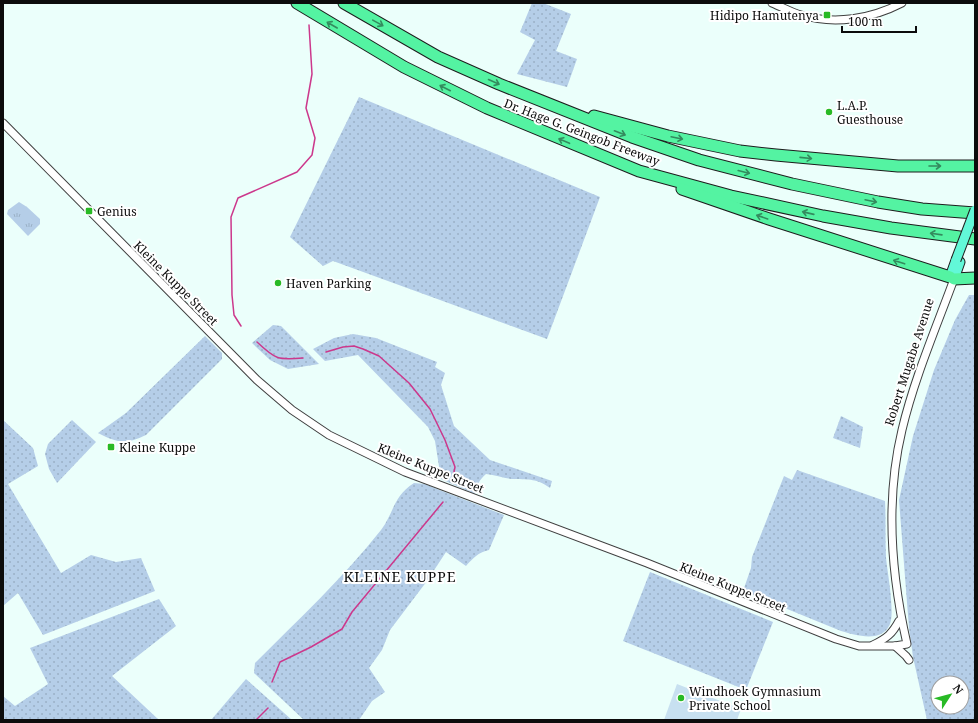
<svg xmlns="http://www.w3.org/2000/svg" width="978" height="723" viewBox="0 0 978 723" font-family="'Noto Serif',serif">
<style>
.grass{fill:url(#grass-dots);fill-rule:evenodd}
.park{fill:url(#park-tufts)}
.pitch{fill:#c7e0f0}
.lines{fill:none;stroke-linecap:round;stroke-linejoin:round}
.stream{stroke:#cc388c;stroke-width:1.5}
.minor-casing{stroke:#3f3f3f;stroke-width:9}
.major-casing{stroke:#1d1d1d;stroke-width:11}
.highway-casing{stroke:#1d1d1d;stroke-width:13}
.minor{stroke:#fff;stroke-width:7}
.major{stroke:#62f8d8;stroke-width:9}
.highway{stroke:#54f3a2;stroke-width:11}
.major-bridge-casing{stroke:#1d1d1d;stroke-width:11;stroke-linecap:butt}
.major-bridge{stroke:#62f8d8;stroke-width:9}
.oneway{stroke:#348b5e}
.poi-dot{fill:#28ba25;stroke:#fff;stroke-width:1.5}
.labels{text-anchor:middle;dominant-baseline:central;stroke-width:4;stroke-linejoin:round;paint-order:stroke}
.poi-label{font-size:12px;fill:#0c0c0c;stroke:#fff;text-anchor:start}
.street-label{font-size:12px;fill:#0c0c0c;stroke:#fff}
.quarter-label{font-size:14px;letter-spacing:1px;fill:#0c0c0c;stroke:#fff}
</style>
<defs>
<pattern id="grass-dots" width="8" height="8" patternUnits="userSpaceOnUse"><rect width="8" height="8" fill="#b5cee8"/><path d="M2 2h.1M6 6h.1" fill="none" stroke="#9ab0c6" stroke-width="1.8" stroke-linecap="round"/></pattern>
<pattern id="park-tufts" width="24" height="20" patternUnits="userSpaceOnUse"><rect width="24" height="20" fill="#b5cee8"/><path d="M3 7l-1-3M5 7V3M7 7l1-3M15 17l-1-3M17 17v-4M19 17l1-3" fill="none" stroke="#9ab0c6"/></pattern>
</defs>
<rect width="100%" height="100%" fill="#ebfffb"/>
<g class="grass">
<path d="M 532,3 L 543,3 L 571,14 L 556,51 L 577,59 L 567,87 L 517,74 L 535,40 L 520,32 Z"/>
<path d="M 359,97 L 600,197 L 547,339 L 333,261 L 323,266 L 290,237 Z"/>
<path d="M 969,295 L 975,295 L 975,720 L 927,720 L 913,657 L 909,628 L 899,500 L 913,436 L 934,370 L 955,320 ZM 938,683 L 962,683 L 962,707 L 938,707 Z"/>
<path d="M 273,325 L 281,326 L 319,364 L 288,369 L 270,360 L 252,343 Z"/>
<path d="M 353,334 L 376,338 L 437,362 L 435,367 L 445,373 L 441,385 L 454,426 L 490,460 L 552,481 L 550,488 C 536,478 530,480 514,479 C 505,479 496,475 486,474 C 479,480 477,485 475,494 L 441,479 L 435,441 L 428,427 L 358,355 L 325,361 L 313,349 L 334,338 Z"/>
<path d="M 205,336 L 222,353 L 222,359 L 146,435 C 125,445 118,443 98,433 L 126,413 Z"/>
<path d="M 841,416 L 863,427 L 860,448 L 833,438 Z"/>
<path d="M 3,420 L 33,448 L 38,466 L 8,484 L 61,573 L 91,555 L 116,562 L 141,558 L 155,591 L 43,635 L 18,593 L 3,606 Z"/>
<path d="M 72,420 L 96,442 L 57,483 L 49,469 L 45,454 L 48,444 Z"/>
<path d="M 797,470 L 885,501 C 886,520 885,538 886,557 C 887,571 896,615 889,626 C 880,643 855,635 841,631 L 743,591 L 751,568 L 752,557 L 784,476 L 792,480 Z"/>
<path d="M 414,483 L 424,484 L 504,515 L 489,550 C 479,552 473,558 466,566 L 446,552 L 427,581 L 390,630 L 382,650 L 369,668 L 385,692 L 372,701 L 359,720 L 304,720 L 254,673 L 255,663 C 298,620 343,578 381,530 C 394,513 393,496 414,483 Z"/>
<path d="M 650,572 L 773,622 L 746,690 L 623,641 Z"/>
<path d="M 159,599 L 176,626 L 112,676 L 159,720 L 3,720 L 3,696 L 15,706 L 48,684 L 30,648 Z"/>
<path d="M 246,679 L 292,720 L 211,720 Z"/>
</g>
<path class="park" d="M 19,202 L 27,207 L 40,219 L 40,224 L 28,236 L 7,214 L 8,210 Z"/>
<path class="pitch" d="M 677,684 L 741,709 L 737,720 L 664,720 Z"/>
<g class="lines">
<g class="stream">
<path d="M 241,326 L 234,315 L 232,295 L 231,217 L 238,198 L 297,172 L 312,155 L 315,138 L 306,108 L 312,74 L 309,25"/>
<path d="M 257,342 C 276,360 278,360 303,358"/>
<path d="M 326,352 L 343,347 L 354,346 L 363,349 L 379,356 L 409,383 L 430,409 L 445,440 L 455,467 L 452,482"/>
<path d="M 272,682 L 280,662 L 311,647 L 342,629 L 352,612 L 443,502"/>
<path d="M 256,720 L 268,708"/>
</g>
<defs>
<g id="minor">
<path d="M 772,3 C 782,7 791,12 801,15 C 835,25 871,19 902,3"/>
<path d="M 3,123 L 257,380 L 292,410 L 329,435 L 405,472 L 647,563 L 836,639 L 859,646 L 895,646 L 907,644 C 891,574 885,501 902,430 C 914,379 936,328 954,279"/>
<path d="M 873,645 C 887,638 892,634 899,621"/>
<path d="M 895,646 L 906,656 L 909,660"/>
</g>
<path id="major" d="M 956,260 L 950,277 L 954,279 L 960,262"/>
<g id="highway">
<path d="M 297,3 L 404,67 L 487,108 L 639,171 L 731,196 L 823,216 L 891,228 L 975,239"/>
<path d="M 344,3 L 438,57 L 499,84 L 632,137 L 699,160 L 792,184 L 878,202 L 922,209 L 975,213"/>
<path d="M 594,116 L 668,136 L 740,151 L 776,155 L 898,166 L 975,166"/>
<path d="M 682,189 L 769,219 L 950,277"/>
<path d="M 954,279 L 975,278"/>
</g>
</defs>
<use href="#minor" class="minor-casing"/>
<use href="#major" class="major-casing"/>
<use href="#highway" class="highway-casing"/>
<use href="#minor" class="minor"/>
<use href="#major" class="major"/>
<use href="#highway" class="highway"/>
<defs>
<path id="major-bridge" d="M 956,260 L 975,210"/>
</defs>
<use href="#major-bridge" class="major-bridge-casing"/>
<use href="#major-bridge" class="major-bridge"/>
</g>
<defs><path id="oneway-shaft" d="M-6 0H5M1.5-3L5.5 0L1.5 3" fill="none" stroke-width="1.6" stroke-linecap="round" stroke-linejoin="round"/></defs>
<g class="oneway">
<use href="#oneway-shaft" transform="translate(378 23) rotate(29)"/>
<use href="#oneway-shaft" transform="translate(332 25) rotate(-150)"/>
<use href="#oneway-shaft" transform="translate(494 82) rotate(24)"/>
<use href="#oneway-shaft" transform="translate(445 88) rotate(-153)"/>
<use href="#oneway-shaft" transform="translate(620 133) rotate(21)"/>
<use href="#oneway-shaft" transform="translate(677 138) rotate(12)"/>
<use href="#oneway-shaft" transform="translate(564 141) rotate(-157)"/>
<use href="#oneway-shaft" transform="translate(806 158) rotate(6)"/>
<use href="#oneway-shaft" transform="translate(935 166)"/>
<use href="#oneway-shaft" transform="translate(744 172) rotate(14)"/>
<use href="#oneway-shaft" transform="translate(871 201) rotate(12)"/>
<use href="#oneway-shaft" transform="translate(808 213) rotate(-167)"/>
<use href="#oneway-shaft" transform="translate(762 217) rotate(-161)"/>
<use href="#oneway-shaft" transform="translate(936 234) rotate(-172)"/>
<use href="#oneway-shaft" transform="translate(899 262) rotate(-162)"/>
</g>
<g class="poi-dot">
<rect x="823" y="11" width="8" height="8" rx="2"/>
<circle cx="829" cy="112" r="4"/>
<rect x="85" y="207" width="8" height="8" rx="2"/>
<circle cx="278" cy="283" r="4"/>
<rect x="107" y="443" width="8" height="8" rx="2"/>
<circle cx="681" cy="698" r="4"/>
</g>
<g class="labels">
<g class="poi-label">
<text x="819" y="15" text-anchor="end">Hidipo Hamutenya</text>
<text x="837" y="105">L.A.P.<tspan x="837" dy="14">Guesthouse</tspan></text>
<text x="97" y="211">Genius</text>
<text x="286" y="283">Haven Parking</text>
<text x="119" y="447">Kleine Kuppe</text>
<text x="689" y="691">Windhoek Gymnasium<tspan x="689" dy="14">Private School</tspan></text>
</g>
<g class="street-label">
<text transform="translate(582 132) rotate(21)">Dr. Hage G. Geingob Freeway</text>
<text transform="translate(176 283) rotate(45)">Kleine Kuppe Street</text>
<text transform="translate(909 362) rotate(-72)">Robert Mugabe Avenue</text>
<text transform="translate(431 468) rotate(22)">Kleine Kuppe Street</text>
<text transform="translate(733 587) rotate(22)">Kleine Kuppe Street</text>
</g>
<g class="quarter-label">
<text x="400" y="576">KLEINE KUPPE</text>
</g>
</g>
<rect width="978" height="723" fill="none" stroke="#0c0c0c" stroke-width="8"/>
<g transform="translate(950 695) rotate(54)"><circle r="19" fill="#ffffff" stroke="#9e9e9e"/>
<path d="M0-3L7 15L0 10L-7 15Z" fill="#28ba25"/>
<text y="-6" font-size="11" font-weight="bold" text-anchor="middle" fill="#0c0c0c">N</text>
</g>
<path d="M842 26v6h74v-6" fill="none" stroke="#0c0c0c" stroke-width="2"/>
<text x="848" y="26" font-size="12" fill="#0c0c0c" stroke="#ffffff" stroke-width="3" paint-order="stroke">100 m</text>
</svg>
